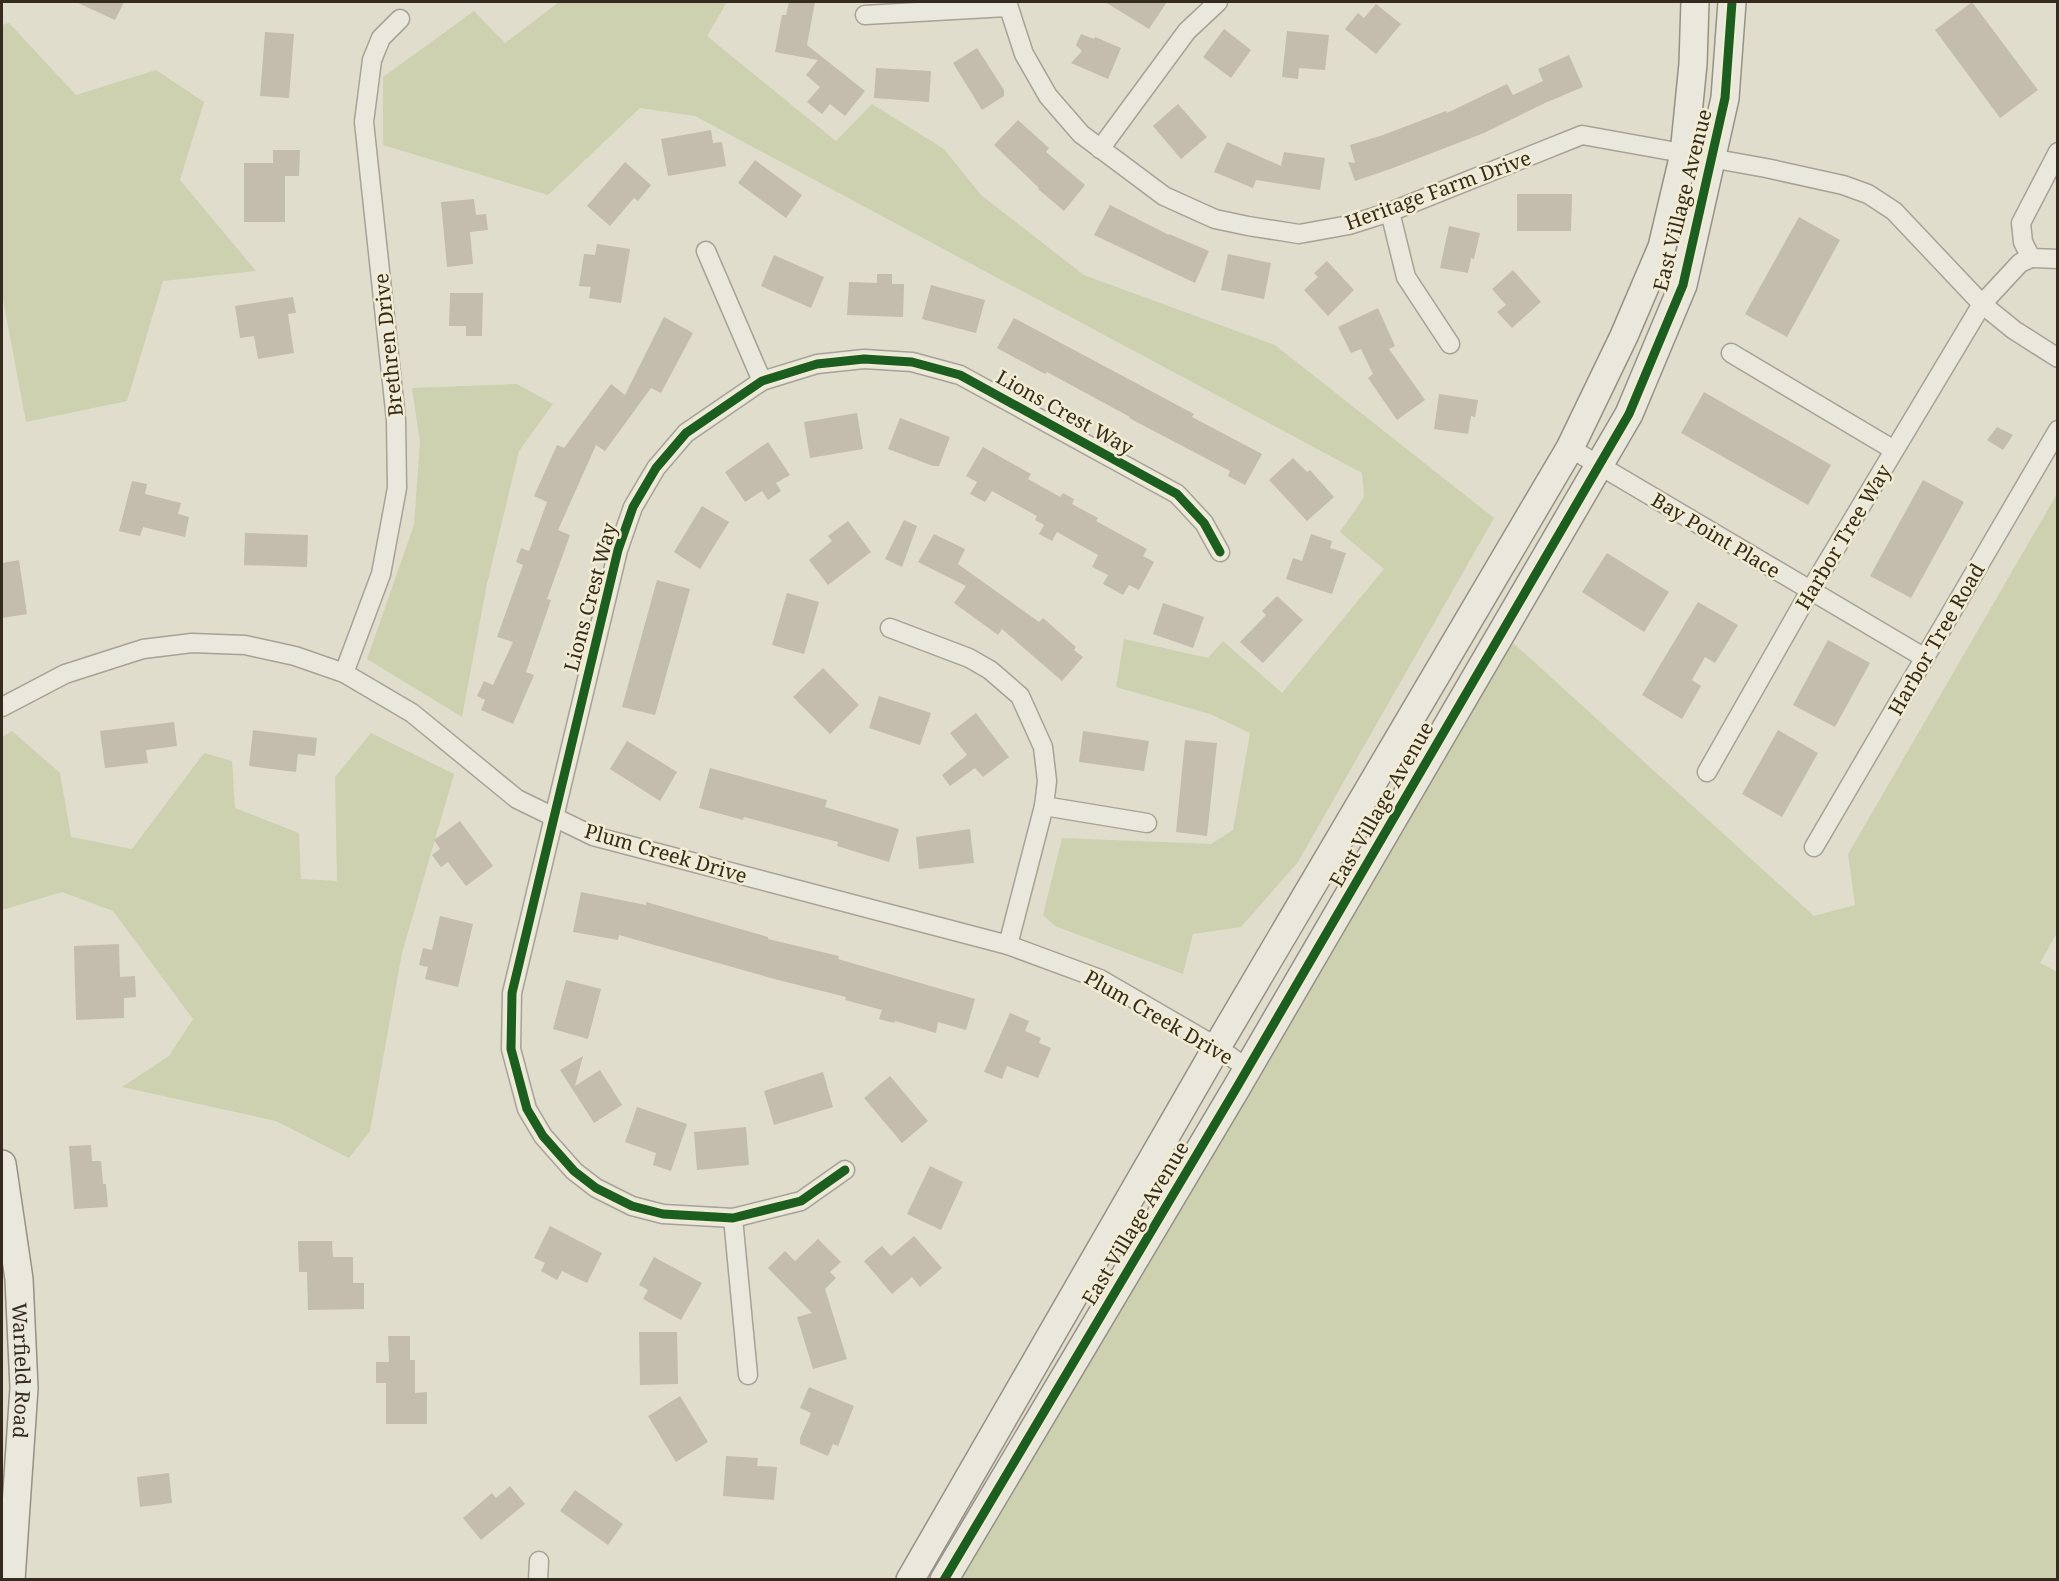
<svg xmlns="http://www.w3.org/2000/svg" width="2059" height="1581" viewBox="0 0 2059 1581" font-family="'Noto Serif',serif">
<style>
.green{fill:#cdd1af}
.building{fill:#c4bcad}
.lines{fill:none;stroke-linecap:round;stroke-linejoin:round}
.street-casing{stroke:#a6a296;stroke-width:21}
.secondary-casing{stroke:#969185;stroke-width:30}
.street{stroke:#eae7dd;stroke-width:18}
.secondary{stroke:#eae7dd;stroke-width:27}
.cycleway-casing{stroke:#f2ecd2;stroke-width:13}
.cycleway{stroke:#1b5e20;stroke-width:9}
.labels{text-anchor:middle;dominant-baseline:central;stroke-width:5;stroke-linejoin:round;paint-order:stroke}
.street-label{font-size:20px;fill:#342b1e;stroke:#f2ecd2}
</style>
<rect width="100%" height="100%" fill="#e1ddcc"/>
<g class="green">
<path d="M 559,2 L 727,2 L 707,36 L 836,141 L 872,104 L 944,149 L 981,195 L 1084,275 L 1275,345 L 1494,518 L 1298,862 L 1241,927 L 1193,934 L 1183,974 L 1055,926 L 1043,915 L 1062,838 L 1211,844 L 1233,830 L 1250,733 L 1210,714 L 1116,687 L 1124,639 L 1208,658 L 1223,641 L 1282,693 L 1384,569 L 1340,532 L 1364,497 L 1362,473 L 695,116 L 640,108 L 548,195 L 383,145 L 383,77 L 474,11 L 505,43 Z"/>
<path d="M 9,23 L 76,95 L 156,70 L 204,102 L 180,180 L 256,271 L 163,281 L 127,401 L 26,422 L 2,294 L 2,25 Z"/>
<path d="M 517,384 L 553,404 L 519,451 L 487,584 L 462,717 L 367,659 L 414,525 L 420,443 L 412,388 Z"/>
<path d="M 2057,494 L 2058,931 L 2040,963 L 2058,972 L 2057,1579 L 944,1580 L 1501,632 L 1814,916 L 1855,905 L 1848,854 Z"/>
<path d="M 12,731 L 60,773 L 71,837 L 132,849 L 204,753 L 232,761 L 235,808 L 299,833 L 301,879 L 337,881 L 335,777 L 371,733 L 454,774 L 402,953 L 370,1131 L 349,1158 L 276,1121 L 122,1087 L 169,1056 L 193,1019 L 113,911 L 62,892 L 2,910 L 2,737 Z"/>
</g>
<g class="building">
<path d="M 76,2 L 124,2 L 115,20 Z"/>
<path d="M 789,2 L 815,2 L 807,45 L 865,91 L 845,116 L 830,104 L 822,114 L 807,102 L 820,87 L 806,75 L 818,60 L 775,52 L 782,15 L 786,15 Z"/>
<path d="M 1105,2 L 1167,2 L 1149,29 Z"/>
<path d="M 1972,2 L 2038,90 L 2000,118 L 1935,30 Z"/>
<path d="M 1376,4 L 1401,24 L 1376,54 L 1345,29 L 1358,13 L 1364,18 Z"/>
<path d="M 1224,29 L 1251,50 L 1231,78 L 1203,57 Z"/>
<path d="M 1287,31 L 1329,35 L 1325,70 L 1299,68 L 1298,79 L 1282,77 Z"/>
<path d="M 265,32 L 294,34 L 289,98 L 260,96 Z"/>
<path d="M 1081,34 L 1094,39 L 1095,37 L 1121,48 L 1108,79 L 1071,63 L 1082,51 L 1076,45 Z"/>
<path d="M 977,48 L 1004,90 L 1004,96 L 982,110 L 953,63 Z"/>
<path d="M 1569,55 L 1583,87 L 1545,103 L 1484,133 L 1393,168 L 1355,181 L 1348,162 L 1355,163 L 1350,145 L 1383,135 L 1446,111 L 1447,113 L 1507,84 L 1513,95 L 1543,81 L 1538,69 Z"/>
<path d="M 876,68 L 931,71 L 929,102 L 874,98 Z"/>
<path d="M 1178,104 L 1207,137 L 1181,159 L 1153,126 Z"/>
<path d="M 1018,120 L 1049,148 L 1046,152 L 1085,185 L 1064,211 L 1038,189 L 1039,188 L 994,145 Z"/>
<path d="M 711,130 L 713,143 L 722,142 L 726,166 L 668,176 L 661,139 Z"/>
<path d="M 1227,142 L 1281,166 L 1284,152 L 1325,158 L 1320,190 L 1256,180 L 1253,188 L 1214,172 Z"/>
<path d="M 273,150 L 300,150 L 299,176 L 285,176 L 285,222 L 244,222 L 244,163 L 273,163 Z"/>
<path d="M 755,160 L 802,195 L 786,218 L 738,183 Z"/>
<path d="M 625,162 L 651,185 L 638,201 L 634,198 L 610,226 L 587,206 Z"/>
<path d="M 1517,194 L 1572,194 L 1571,231 L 1517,231 Z"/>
<path d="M 474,199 L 476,215 L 486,214 L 488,230 L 470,232 L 473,264 L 447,267 L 441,202 Z"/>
<path d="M 1110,205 L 1169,235 L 1169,234 L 1209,251 L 1195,283 L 1094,235 Z"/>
<path d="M 1799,217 L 1840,240 L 1787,337 L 1745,314 Z"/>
<path d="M 1449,226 L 1480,233 L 1474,259 L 1471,258 L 1468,273 L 1440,268 Z"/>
<path d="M 597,244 L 630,249 L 621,303 L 589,298 L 591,287 L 579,286 L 584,254 L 595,255 Z"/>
<path d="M 1228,254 L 1271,263 L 1264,299 L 1221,290 Z"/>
<path d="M 774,255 L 824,277 L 811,308 L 761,286 Z"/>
<path d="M 1327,261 L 1354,290 L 1328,316 L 1304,290 L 1318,277 L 1314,273 Z"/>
<path d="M 1513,270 L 1541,302 L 1512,328 L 1497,312 L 1506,305 L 1492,289 Z"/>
<path d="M 877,274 L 892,274 L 892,284 L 904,284 L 903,317 L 847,315 L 849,282 L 877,283 Z"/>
<path d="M 931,285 L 985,300 L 976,333 L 922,319 Z"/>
<path d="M 450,293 L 483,293 L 482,336 L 466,336 L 466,326 L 449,326 Z"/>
<path d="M 293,297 L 296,313 L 288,314 L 294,353 L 258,359 L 254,336 L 240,338 L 235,306 Z"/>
<path d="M 1378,308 L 1395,346 L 1389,349 L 1425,400 L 1397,420 L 1368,378 L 1373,374 L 1361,349 L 1351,353 L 1338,327 Z"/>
<path d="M 664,317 L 693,333 L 661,393 L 651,388 L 605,451 L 596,445 L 558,530 L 570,535 L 547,599 L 551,600 L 526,672 L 534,675 L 513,724 L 481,710 L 485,700 L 477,696 L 484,681 L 493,685 L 513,642 L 497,637 L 523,565 L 516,562 L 521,548 L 529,551 L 547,502 L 534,496 L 557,445 L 564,448 L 611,384 L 625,395 Z"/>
<path d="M 1014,318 L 1194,414 L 1192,417 L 1262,454 L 1245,485 L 1228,476 L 1230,471 L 1129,418 L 1130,417 L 1047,372 L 1045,374 L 997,348 Z"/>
<path d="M 1704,392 L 1831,465 L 1808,505 L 1681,433 Z"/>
<path d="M 1439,394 L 1478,400 L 1475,417 L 1471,416 L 1468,434 L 1434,429 Z"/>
<path d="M 857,413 L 863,449 L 810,458 L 804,422 Z"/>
<path d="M 900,418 L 950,437 L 939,466 L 933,466 L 888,449 Z"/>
<path d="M 1997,427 L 2013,435 L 2003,450 L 1987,440 Z"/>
<path d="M 768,442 L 790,475 L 776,483 L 781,491 L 768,500 L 762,491 L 745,502 L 725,472 Z"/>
<path d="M 983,447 L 1031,474 L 1028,479 L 1060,497 L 1063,493 L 1074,499 L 1072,504 L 1098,518 L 1096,521 L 1147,549 L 1143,556 L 1154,562 L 1139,590 L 1129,585 L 1123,595 L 1103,584 L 1108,575 L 1092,567 L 1098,555 L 1057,532 L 1052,541 L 1039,534 L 1044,525 L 1035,520 L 1037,516 L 992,491 L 985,502 L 970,494 L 977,482 L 966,476 Z"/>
<path d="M 1293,458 L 1307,472 L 1310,470 L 1334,497 L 1307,521 L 1269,480 Z"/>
<path d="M 1923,480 L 1964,502 L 1911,598 L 1870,576 Z"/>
<path d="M 132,481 L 147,484 L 145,494 L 181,503 L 178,514 L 189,517 L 185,537 L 143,527 L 140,536 L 119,531 Z"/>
<path d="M 702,506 L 729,522 L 700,569 L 674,552 Z"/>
<path d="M 904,520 L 917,526 L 902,567 L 885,559 Z"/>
<path d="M 848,521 L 871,552 L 828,585 L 809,560 L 832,541 L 828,536 Z"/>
<path d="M 245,533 L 308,535 L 307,567 L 244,565 Z"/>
<path d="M 934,534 L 965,549 L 958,564 L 1039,622 L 1043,618 L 1076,647 L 1074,650 L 1083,657 L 1062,681 L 1002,629 L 998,635 L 954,603 L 966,586 L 918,562 Z"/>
<path d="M 1311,534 L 1332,541 L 1330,548 L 1346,553 L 1332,594 L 1286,579 L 1293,558 L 1302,561 Z"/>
<path d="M 1607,553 L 1669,592 L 1644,632 L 1582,592 Z"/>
<path d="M 19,560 L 27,614 L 2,618 L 2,563 Z"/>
<path d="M 657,580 L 690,589 L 655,715 L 622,707 Z"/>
<path d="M 787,593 L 819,602 L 804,654 L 772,645 Z"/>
<path d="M 1277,596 L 1303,620 L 1263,663 L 1240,642 L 1266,615 L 1262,611 Z"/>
<path d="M 1698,602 L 1738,625 L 1715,663 L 1705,657 L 1692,680 L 1701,686 L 1682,719 L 1642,695 Z"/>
<path d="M 1163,603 L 1204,617 L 1193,648 L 1153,634 Z"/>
<path d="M 1828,640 L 1870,663 L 1835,727 L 1793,705 Z"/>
<path d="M 823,668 L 859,705 L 830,734 L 793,697 Z"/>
<path d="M 879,696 L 931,713 L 920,745 L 869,728 Z"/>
<path d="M 976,713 L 1009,757 L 983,777 L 975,768 L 950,786 L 942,775 L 967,755 L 950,733 Z"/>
<path d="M 174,722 L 177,746 L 146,750 L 148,763 L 105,768 L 100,731 Z"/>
<path d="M 253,730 L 317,738 L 315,756 L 298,754 L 296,772 L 249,766 Z"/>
<path d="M 1778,730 L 1818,753 L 1782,817 L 1742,794 Z"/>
<path d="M 1083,731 L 1149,741 L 1144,771 L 1079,762 Z"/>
<path d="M 1185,740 L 1217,743 L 1207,836 L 1176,832 Z"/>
<path d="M 627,741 L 677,772 L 660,801 L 610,769 Z"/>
<path d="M 710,768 L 827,800 L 825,807 L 899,829 L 889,862 L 837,846 L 838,842 L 744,817 L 743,820 L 699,808 Z"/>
<path d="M 460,821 L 493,866 L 466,886 L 448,862 L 441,867 L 432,855 L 440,849 L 434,840 Z"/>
<path d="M 970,829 L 974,863 L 919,869 L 916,837 Z"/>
<path d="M 581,892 L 646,905 L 646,902 L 768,937 L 768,939 L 839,956 L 838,959 L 975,999 L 966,1030 L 938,1022 L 936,1033 L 895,1021 L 894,1023 L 879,1019 L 882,1010 L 845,1000 L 846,997 L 778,980 L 619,935 L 618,940 L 573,932 Z"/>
<path d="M 440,916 L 473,924 L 458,987 L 425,979 L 428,967 L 419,965 L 423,948 L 432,950 Z"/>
<path d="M 119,944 L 120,977 L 135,976 L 136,997 L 124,998 L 124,1018 L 76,1020 L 74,946 Z"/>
<path d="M 566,980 L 601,989 L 588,1039 L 553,1029 Z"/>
<path d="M 1010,1013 L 1029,1021 L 1025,1031 L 1041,1038 L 1039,1043 L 1051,1048 L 1038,1078 L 1007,1066 L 1002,1079 L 984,1072 Z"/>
<path d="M 583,1056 L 575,1086 L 600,1070 L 622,1105 L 594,1123 L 560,1070 Z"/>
<path d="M 823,1072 L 833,1107 L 774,1125 L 764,1091 Z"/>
<path d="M 890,1076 L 928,1121 L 902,1143 L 864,1098 Z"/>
<path d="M 637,1107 L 687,1124 L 671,1171 L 653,1165 L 656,1153 L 625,1142 Z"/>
<path d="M 746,1127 L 749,1165 L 697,1170 L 694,1132 Z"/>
<path d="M 91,1145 L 92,1161 L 101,1161 L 103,1184 L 106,1184 L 108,1207 L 74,1209 L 69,1146 Z"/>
<path d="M 930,1166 L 963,1182 L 941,1230 L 907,1214 Z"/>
<path d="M 550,1226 L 602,1253 L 587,1283 L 562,1271 L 557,1280 L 541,1271 L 545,1263 L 534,1258 Z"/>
<path d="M 914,1236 L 942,1268 L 920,1287 L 912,1277 L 892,1294 L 864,1261 L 882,1246 L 891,1256 Z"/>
<path d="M 818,1239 L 841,1262 L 830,1272 L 836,1278 L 825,1289 L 847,1359 L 813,1369 L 797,1317 L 812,1313 L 768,1268 L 785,1251 L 795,1261 Z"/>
<path d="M 298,1241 L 332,1241 L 333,1257 L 353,1257 L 353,1283 L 364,1283 L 364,1309 L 308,1310 L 307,1272 L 299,1272 Z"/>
<path d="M 654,1257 L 702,1283 L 681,1320 L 643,1299 L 648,1290 L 639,1285 Z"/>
<path d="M 639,1332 L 677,1332 L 678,1384 L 640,1385 Z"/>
<path d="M 388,1336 L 410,1336 L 410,1360 L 415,1360 L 415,1393 L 427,1392 L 427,1424 L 386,1424 L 386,1383 L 376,1383 L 376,1362 L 389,1362 Z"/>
<path d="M 809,1387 L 854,1406 L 838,1446 L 833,1444 L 828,1456 L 800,1444 L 800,1438 L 811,1413 L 800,1408 Z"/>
<path d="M 680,1396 L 708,1442 L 676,1462 L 648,1416 Z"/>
<path d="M 726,1456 L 758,1458 L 757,1466 L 777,1467 L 774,1500 L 723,1496 Z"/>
<path d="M 169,1473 L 172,1503 L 140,1507 L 137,1477 Z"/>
<path d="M 510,1486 L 525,1504 L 481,1540 L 463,1518 L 492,1493 L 496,1498 Z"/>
<path d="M 575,1490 L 623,1524 L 608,1545 L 560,1511 Z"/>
</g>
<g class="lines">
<defs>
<g id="street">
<path d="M 1007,2 L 1024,54 L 1048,96 L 1081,134 L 1164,196 L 1215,219 L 1248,226 L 1299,234 L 1349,225 L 1390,212 L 1582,135 L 1766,168 L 1843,185 L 1868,194 L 1894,211 L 1982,304 L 2014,330 L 2058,358"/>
<path d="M 865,15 L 1007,7"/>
<path d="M 1100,149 L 1187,31 L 1218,2"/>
<path d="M 2058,152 L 2021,223 L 2023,242 L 2031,258 L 2058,259"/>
<path d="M 1390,212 L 1406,277 L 1450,344"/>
<path d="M 706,251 L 762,381"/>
<path d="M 1731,353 L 1894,450"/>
<path d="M 1570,448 L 1925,658"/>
<path d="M 890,628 L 969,658 L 990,670 L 1020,696 L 1043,747 L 1047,781 L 1044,806 L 1008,945"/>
<path d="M 344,673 L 381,574 L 397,488 L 396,420 L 364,122 L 372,60 L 381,38 L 400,19"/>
<path d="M 2,707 L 65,674 L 143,649 L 192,643 L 245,645 L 295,656 L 344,673 L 412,713 L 517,799 L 593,836 L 1008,945 L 1100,979 L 1217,1047 L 1248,1069"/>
<path d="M 1707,772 L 1810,591 L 1982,304 L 2020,263 L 2031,258"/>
<path d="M 1044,806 L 1147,823"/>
<path d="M 1814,847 L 2058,430"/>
<path d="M 845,1170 L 801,1201 L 733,1218 L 663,1214 L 632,1206 L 596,1188 L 574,1171 L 543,1136 L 527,1109 L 511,1049 L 512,993 L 618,550 L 633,507 L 656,468 L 686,433 L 762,381 L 817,364 L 864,359 L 912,362 L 960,375 L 1177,494 L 1204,523 L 1220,552"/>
<path d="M 733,1218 L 748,1375"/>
<path d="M 538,1580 L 539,1561"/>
</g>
<g id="secondary">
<path id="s1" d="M 2,1164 L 19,1279 L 24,1388 L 11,1580"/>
<path d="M 910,1580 L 1217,1047 L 1570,448 L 1624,336 L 1662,247 L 1684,154 L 1693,64 L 1695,2"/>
<path d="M 944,1580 L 1237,1087 L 1629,414 L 1683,285 L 1725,98 L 1732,2"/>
</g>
</defs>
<use href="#street" class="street-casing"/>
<use href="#secondary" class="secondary-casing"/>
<use href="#street" class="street"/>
<use href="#secondary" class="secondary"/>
<defs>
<g id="cycleway">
<path d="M 845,1170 L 801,1201 L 733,1218 L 663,1214 L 632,1206 L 596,1188 L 574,1171 L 543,1136 L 527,1109 L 511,1049 L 512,993 L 618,550 L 633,507 L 656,468 L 686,433 L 762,381 L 817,364 L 864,359 L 912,362 L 960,375 L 1177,494 L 1204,523 L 1220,552"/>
<path d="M 944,1580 L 1237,1087 L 1629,414 L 1683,285 L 1725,98 L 1732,2"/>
</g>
</defs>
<use href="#cycleway" class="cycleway-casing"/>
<use href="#cycleway" class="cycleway"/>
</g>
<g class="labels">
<g class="street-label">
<text transform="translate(1438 190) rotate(-20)">Heritage Farm Drive</text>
<text transform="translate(1682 200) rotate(-76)">East Village Avenue</text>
<text transform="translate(388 345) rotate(-96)">Brethren Drive</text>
<text transform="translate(1065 412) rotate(29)">Lions Crest Way</text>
<text transform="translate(1716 535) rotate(31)">Bay Point Place</text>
<text transform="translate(1843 537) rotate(-59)">Harbor Tree Way</text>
<text transform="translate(590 597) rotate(-75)">Lions Crest Way</text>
<text transform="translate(1936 639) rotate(-60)">Harbor Tree Road</text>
<text transform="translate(1381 804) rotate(-60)">East Village Avenue</text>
<text transform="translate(666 853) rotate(16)">Plum Creek Drive</text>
<text transform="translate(1159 1017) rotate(30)">Plum Creek Drive</text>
<text transform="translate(1135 1223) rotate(-59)">East Village Avenue</text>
<text stroke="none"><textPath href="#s1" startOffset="208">Warfield Road</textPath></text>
</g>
</g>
<rect width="2059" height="1581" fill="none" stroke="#342b1e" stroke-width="6"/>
</svg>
